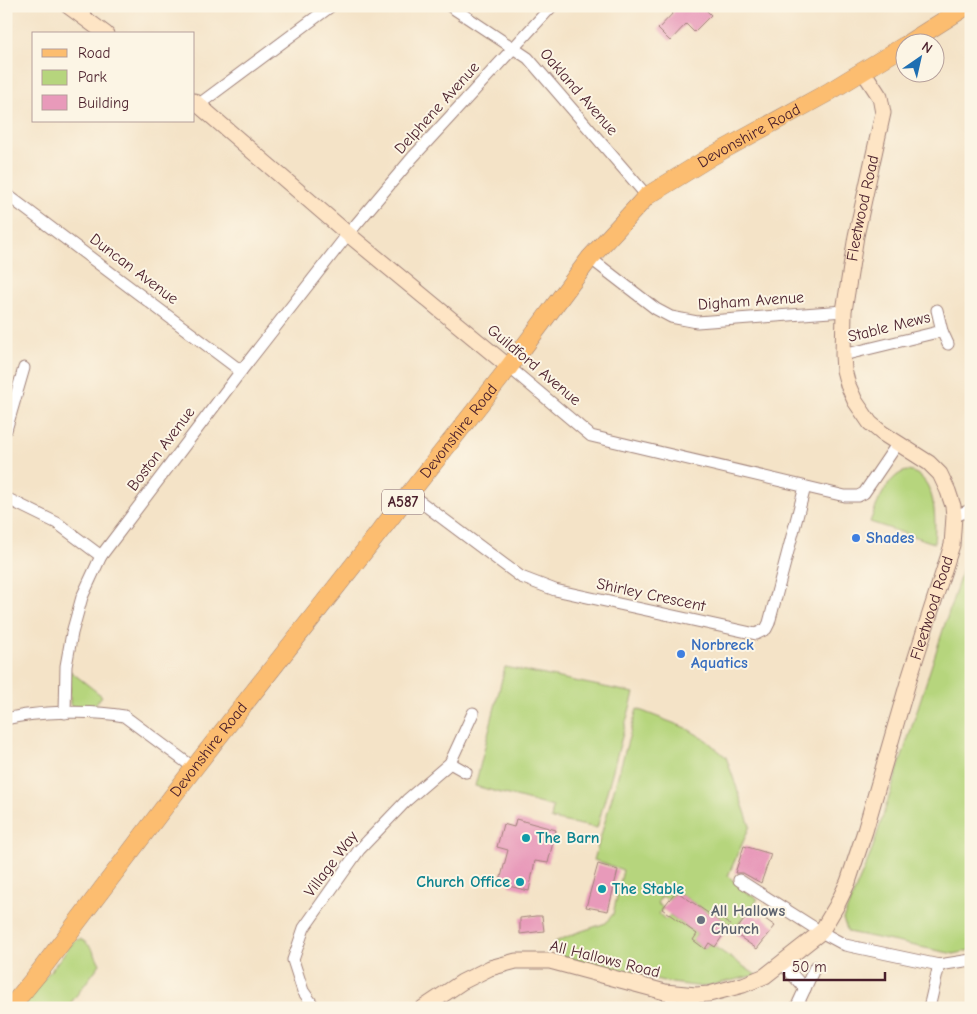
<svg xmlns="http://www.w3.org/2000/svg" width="977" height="1014" viewBox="0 0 977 1014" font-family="'Comic Neue',sans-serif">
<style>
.green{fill:#b6d57d;stroke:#807a54}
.building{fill:#e89aba}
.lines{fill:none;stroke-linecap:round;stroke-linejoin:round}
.street-casing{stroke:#9f8179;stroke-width:13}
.secondary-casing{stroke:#9f8179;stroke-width:17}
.primary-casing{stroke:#9f8179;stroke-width:19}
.street{stroke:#fff;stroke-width:11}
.secondary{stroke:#fee5c5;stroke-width:15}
.primary{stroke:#fcbd6f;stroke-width:18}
.shop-dot{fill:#3f7fe0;stroke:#fcf5e5;stroke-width:2}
.culture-dot{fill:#0f9aa8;stroke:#fcf5e5;stroke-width:2}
.worship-dot{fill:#6b7280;stroke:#fcf5e5;stroke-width:2}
.labels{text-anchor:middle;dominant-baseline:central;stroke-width:4;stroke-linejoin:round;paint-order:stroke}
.shield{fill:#fcf5e5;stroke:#7f5f63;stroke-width:1}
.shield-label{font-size:15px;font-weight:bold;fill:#4a1f2b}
.street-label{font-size:16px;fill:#4a1f2b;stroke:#fcf5e5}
.shop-label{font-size:16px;font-weight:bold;fill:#366cbe;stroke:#fcf5e5;text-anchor:start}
.culture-label{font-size:16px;font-weight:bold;fill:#0d838f;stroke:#fcf5e5;text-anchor:start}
.worship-label{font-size:16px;font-weight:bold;fill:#5b616d;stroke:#fcf5e5;text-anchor:start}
</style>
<rect width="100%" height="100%" fill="#fcf5e5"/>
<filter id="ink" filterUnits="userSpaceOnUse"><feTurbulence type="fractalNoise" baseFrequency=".02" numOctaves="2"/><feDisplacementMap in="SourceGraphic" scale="10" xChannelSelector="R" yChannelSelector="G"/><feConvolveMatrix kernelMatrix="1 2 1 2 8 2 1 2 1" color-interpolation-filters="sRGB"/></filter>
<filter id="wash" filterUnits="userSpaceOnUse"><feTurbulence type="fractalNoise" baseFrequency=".0096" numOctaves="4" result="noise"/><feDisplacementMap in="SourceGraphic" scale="20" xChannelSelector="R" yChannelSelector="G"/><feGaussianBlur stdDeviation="1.12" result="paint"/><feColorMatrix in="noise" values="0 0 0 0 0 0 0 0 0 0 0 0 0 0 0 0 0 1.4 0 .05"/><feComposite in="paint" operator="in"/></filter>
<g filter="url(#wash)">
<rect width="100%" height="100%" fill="#f4e3c7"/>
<g class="green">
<path d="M 907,471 C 937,474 936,521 934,543 L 870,522 C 876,506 888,474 907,471 Z"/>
<path d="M 971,534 L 971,950 L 954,954 L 848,932 L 843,919 L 871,853 L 963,568 Z"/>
<path d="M 505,667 L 634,693 L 597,828 L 551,819 L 553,807 L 475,786 Z"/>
<path d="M 70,671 L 102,696 L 93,707 L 72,707 L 70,704 Z"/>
<path d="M 637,709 L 686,728 L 706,740 L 726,757 L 750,826 L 728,876 L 749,894 L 758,899 L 734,930 L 724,923 L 725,921 L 713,912 L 711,915 L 676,891 L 669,900 L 662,896 L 657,903 L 663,908 L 659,914 L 666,920 L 670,915 L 697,934 L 693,941 L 705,949 L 709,943 L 756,975 L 703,987 L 672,983 L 556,955 L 555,942 L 576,933 L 606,923 L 613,914 L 623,870 L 594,860 Z"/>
<path d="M 80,939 C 91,944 95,954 100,964 L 67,1008 L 21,1008 L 74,941 Z"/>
</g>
<g id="blocks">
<g class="building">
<path d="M 668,6 L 702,6 L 711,15 L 694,32 L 686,24 L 670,41 L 658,29 L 674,12 Z"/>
<path d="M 516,819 L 556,830 L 548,863 L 535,861 L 529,891 L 509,886 L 509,883 L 500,881 L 508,850 L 497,847 L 503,824 L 514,827 Z"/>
<path d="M 744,846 L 771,854 L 761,883 L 743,873 L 735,873 Z"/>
<path d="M 598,864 L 618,870 L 608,911 L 586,907 Z"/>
<path d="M 676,891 L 711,915 L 712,912 L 730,925 L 715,947 L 709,943 L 705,949 L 693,940 L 697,934 L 662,909 Z"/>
<path d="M 750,912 L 759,918 L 761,916 L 775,926 L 757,949 L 734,933 Z"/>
<path d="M 536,916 L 542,916 L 544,931 L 520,934 L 520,918 Z"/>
</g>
</g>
</g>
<g filter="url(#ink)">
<use href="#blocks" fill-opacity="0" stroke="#9f8179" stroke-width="1"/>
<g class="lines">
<defs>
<g id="street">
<path d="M 450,6 L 528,58 L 647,196"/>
<path d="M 198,105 L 331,6"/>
<path d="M 6,194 L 241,371"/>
<path d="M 590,258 L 656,309 L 671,317 L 697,322 L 844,311"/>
<path d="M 942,331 L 948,344"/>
<path d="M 843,355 L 942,331 L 937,310"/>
<path d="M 509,367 L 591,436 L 845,496 L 858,496 L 864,493 L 898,443"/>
<path d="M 6,430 L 24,368"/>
<path d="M 410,494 L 521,577 L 555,590 L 756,634 L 766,629 L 769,623 L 805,487"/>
<path d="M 6,498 L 57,523 L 101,556"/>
<path d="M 954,516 L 971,510"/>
<path d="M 65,713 L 66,666 L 72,633 L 82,597 L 101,556 L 241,371 L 348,234 L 413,157 L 552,6"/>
<path d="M 6,719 C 37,711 93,710 124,716 L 194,768"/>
<path d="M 450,763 L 466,772"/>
<path d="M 739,880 L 821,932 L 845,945 L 939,965 L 971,960"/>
<path d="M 782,963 L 805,989"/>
<path d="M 315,1008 L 303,991 L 293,960 L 304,928 L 359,850 L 407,800 L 450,763 L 473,713"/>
<path d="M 670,1008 L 673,994"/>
<path d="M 796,1008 L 815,967"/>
<path d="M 929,1008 L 939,965"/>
</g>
<g id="secondary">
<path d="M 68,6 L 106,34"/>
<path d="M 194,101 L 348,234 L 509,367"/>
<path id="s1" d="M 423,1008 L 462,982 L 490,968 L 516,961 L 550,961 L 665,992 L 696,995 L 709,994 L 743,985 L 765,976 L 821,932 L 837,905 L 848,882 L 865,831 L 909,679 L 952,545 L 954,516 L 953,506 L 948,491 L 940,474 L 929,463 L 882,433 L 870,423 L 855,401 L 848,385 L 844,370 L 843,355 L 844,311 L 856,236 L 883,113 L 880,97 L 863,71"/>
</g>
<g id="primary">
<path d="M 910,42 L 967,6"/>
<path id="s2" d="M 10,1008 L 37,975 L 194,768 L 509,367 L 590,258 L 647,196 L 712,156 L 827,93 L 904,46"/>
</g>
</defs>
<use href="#street" class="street-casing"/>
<use href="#secondary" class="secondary-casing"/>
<use href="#primary" class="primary-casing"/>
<use href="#street" class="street"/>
<use href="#secondary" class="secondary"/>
<use href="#primary" class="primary"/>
</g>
</g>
<g class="shop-dot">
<circle cx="856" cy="538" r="5"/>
<circle cx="681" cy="654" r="5"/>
</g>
<g class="culture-dot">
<circle cx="526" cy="838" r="5"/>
<circle cx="520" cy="882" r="5"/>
<circle cx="602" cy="889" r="5"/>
</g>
<circle class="worship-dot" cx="701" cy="920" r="5"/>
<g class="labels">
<rect class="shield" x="382" y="489.5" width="42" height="25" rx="4"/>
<g class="shield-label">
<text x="403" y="502">A587</text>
</g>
<g class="street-label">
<text transform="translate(579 92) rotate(49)">Oakland Avenue</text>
<text transform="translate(437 108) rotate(-48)">Delphene Avenue</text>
<text stroke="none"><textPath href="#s2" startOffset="1151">Devonshire Road</textPath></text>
<text stroke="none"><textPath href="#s1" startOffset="1226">Fleetwood Road</textPath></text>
<text transform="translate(134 269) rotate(37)">Duncan Avenue</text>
<text transform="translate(751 301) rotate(-4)">Digham Avenue</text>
<text transform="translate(889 327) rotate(-14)">Stable Mews</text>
<text transform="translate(534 365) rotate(40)">Guildford Avenue</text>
<text stroke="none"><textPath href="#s2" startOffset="731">Devonshire Road</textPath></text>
<text transform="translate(161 449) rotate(-53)">Boston Avenue</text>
<text transform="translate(651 595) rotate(12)">Shirley Crescent</text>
<text stroke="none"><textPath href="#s1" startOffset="776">Fleetwood Road</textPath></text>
<text stroke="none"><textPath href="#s2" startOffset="326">Devonshire Road</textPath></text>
<text transform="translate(331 864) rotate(-53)">Village Way</text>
<text transform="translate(605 959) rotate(14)">All Hallows Road</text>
</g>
<g class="shop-label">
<text x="866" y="538">Shades</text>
<text x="691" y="645">Norbreck<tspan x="691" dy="18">Aquatics</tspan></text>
</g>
<g class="culture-label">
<text x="536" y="838">The Barn</text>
<text x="510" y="882" text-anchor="end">Church Office</text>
<text x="612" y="889">The Stable</text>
</g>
<g class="worship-label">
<text x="711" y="911">All Hallows<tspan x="711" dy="18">Church</tspan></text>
</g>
</g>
<rect width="977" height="1014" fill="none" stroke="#fcf5e5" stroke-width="25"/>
<rect x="32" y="32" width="162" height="90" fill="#fcf5e5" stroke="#b59f9b"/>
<rect x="42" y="49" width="25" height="8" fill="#fcbd6f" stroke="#b59f9b"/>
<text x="78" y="58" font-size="15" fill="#4a1f2b">Road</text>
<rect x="42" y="70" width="25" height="15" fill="#b6d57d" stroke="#b59f9b"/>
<text x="78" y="82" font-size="15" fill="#4a1f2b">Park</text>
<rect x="42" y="95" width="25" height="15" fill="#e89aba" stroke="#b59f9b"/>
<text x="78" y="108" font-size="15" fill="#4a1f2b">Building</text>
<g transform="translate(920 58) rotate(34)"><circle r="24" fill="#fcf5e5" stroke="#b59f9b"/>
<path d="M0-4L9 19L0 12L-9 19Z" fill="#1f6fb2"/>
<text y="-8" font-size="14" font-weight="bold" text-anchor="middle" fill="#4a1f2b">N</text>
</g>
<path d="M784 972v8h101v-8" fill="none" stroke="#4a1f2b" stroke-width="2.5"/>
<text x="792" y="972" font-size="15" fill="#4a1f2b" stroke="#fcf5e5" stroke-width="4" paint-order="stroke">50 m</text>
</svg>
